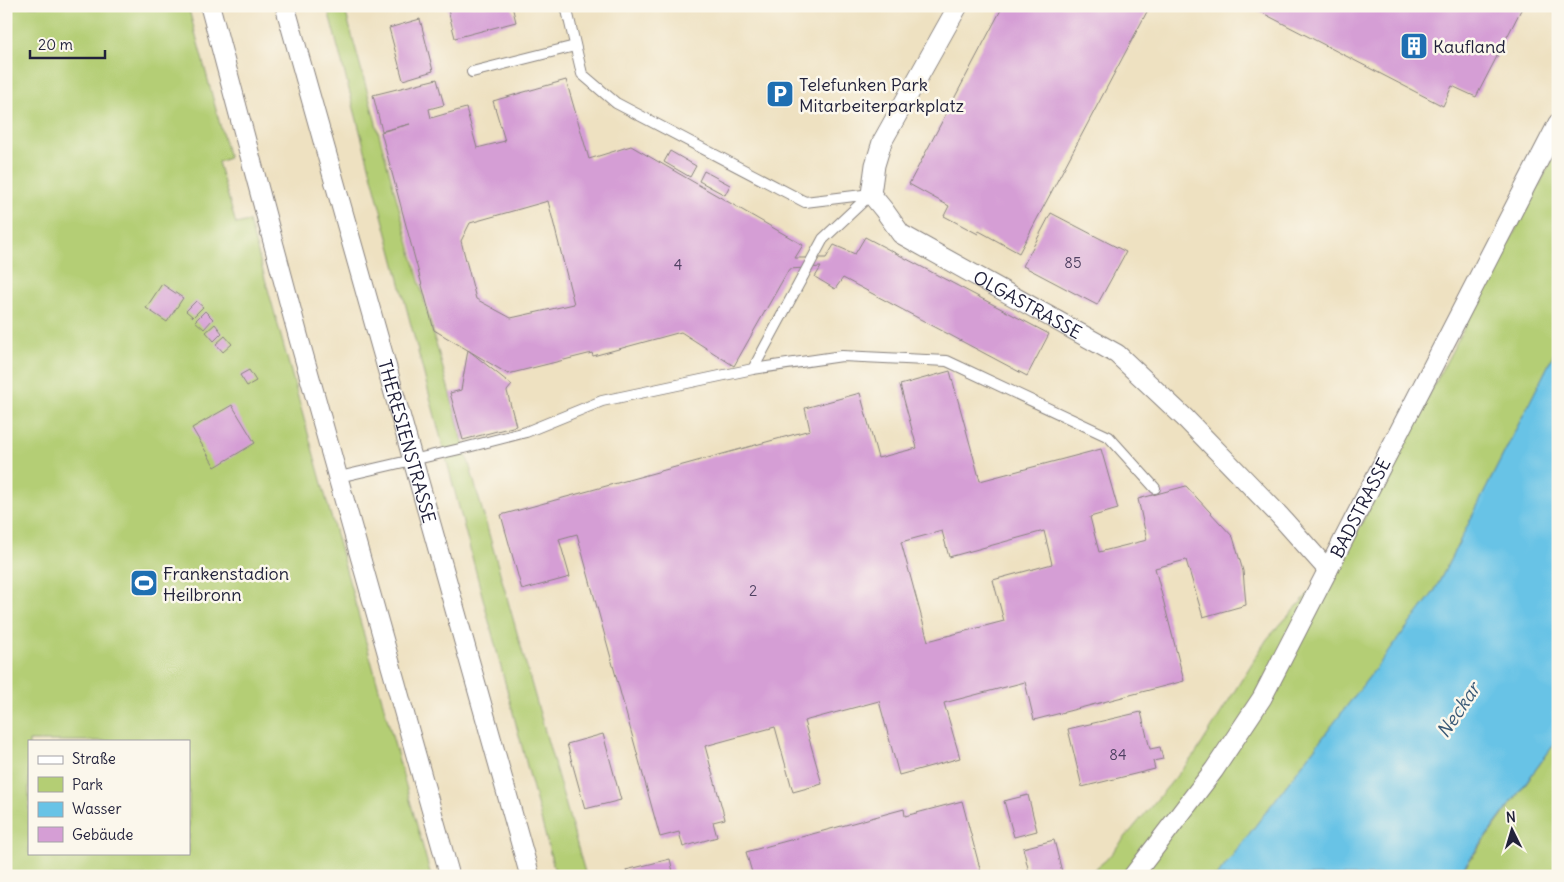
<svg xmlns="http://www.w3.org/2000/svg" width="1564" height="882" viewBox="0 0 1564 882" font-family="Delius,sans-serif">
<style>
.green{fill:#b4ce74;stroke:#6b7858;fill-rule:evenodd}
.water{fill:#68c3e6;stroke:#457290}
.building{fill:#d59ed5;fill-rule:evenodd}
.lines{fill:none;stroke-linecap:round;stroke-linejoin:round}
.lane-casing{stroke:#88827e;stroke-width:12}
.street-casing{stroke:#88827e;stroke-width:21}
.lane{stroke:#fff;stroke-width:10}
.street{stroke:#fff;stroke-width:19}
.labels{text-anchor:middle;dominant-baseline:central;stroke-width:5;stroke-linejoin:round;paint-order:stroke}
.number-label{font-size:15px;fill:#4f4162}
.poi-label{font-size:18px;fill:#22223b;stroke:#fbf7ec;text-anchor:start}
.street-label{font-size:18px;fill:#22223b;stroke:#fbf7ec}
.water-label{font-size:19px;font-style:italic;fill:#3a5a77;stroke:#fbf7ec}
</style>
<rect width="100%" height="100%" fill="#fbf7ec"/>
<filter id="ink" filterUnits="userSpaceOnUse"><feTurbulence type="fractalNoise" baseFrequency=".02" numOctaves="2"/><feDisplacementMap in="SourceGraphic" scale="10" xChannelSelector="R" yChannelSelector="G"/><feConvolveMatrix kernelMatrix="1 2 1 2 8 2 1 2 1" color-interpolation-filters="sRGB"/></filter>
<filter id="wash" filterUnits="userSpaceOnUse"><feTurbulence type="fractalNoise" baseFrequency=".0096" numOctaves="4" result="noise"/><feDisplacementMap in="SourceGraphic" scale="20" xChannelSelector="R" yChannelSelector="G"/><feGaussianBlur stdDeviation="1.12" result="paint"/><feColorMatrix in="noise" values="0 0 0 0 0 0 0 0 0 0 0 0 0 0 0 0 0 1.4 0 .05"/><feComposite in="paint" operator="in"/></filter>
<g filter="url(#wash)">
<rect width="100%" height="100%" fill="#eee1c1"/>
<g class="green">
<path d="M 6,6 L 188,6 L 229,158 L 218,162 L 236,224 L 249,221 L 431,876 L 6,876 ZM 29,741 L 189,741 L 189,853 L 29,853 Z"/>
<path d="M 327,6 L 344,6 L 466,453 L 586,876 L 556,876 Z"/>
<path d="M 1558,149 L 1558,346 L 1434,592 L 1217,876 L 1086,876 L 1106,860 L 1196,753 L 1267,639 L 1346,553 Z"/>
<path d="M 1558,739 L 1558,876 L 1457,876 L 1468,863 Z"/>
</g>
<path class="water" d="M 1558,346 L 1558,739 L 1457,876 L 1217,876 L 1434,592 Z"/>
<g id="blocks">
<g class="building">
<path d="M 447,6 L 512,6 L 516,22 L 455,38 Z"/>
<path d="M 1003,6 L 1150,6 L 1019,253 L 979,231 L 978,234 L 944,216 L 949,206 L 909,184 Z"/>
<path d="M 1249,6 L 1523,6 L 1476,97 L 1452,86 L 1443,106 Z"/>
<path d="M 420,19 L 433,71 L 403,80 L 389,28 Z"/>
<path d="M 437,79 L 444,105 L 429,109 L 431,118 L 466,108 L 477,148 L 505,141 L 493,101 L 566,80 L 589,159 L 631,146 L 803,245 L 795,258 L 826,258 L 834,245 L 855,254 L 865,237 L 1049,334 L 1027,376 L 843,278 L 835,289 L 815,277 L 821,267 L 789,269 L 734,366 L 681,332 L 593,356 L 592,353 L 508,374 L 434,330 L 381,132 L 410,124 L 382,131 L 373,95 ZM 548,201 L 574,304 L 511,318 L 476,299 L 461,241 L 470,223 Z"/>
<path d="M 670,151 L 696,166 L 690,177 L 664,162 Z"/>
<path d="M 704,171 L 730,185 L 725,195 L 699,181 Z"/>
<path d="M 1051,213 L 1126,252 L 1097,305 L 1023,266 Z"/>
<path d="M 162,284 L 183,298 L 167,322 L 146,308 Z"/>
<path d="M 196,301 L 203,307 L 193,317 L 186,311 Z"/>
<path d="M 205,311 L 213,319 L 204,329 L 195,321 Z"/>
<path d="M 215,324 L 222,333 L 214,341 L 206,332 Z"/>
<path d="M 225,336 L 232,344 L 223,352 L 216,344 Z"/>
<path d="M 468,350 L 512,385 L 507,391 L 516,426 L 463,440 L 450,393 L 461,390 Z"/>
<path d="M 249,370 L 256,381 L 247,386 L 240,375 Z"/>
<path d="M 950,371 L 980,481 L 1101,449 L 1118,509 L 1090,517 L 1099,552 L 1147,540 L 1138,499 L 1186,486 L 1233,537 L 1243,571 L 1246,605 L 1203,617 L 1186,560 L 1155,568 L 1184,681 L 1034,720 L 1025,682 L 944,703 L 960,758 L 899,775 L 879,701 L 804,721 L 822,784 L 793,792 L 775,727 L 705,746 L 725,819 L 713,822 L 717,837 L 683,847 L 679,832 L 660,837 L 577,534 L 559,539 L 570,577 L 522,590 L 501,515 L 810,430 L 805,408 L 860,393 L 878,458 L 917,448 L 900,385 ZM 942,531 L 949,557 L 1044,531 L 1052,564 L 993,580 L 1004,621 L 928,641 L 901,542 Z"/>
<path d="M 232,405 L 255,443 L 215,467 L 192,428 Z"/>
<path d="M 1141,712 L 1150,749 L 1160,747 L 1163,759 L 1153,761 L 1155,769 L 1082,787 L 1068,729 Z"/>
<path d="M 603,734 L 621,800 L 585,809 L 567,744 Z"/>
<path d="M 1028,795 L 1037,831 L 1014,837 L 1004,801 Z"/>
<path d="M 962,801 L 982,876 L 753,876 L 746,852 L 904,809 L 905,816 Z"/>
<path d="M 1054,840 L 1063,876 L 1030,876 L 1023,848 Z"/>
<path d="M 670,859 L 674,876 L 628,876 L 626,870 Z"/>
</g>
</g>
</g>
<g filter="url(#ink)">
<use href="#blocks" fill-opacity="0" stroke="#88827e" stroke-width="1"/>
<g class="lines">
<defs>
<g id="lane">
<path d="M 566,6 L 582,74 L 616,103 L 805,202 L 871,194 L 823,239 L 753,369"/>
<path d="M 472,72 L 575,46"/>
<path d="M 339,477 L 464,448 L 526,432 L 602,401 L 753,369 L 842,356 L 947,361 L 1109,437 L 1155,488"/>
</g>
<g id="street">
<path d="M 210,6 L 299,339 L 450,876"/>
<path id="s1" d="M 285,6 L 530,876"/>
<path id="s2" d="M 958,6 L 882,142 L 875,165 L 871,194 L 884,210 L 901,234 L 1117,354 L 1186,419 L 1279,515 L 1328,570"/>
<path id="s3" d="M 1133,876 L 1214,770 L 1262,698 L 1558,123"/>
</g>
</defs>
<use href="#lane" class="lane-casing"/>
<use href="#street" class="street-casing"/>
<use href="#lane" class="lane"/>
<use href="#street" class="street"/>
</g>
</g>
<defs>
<symbol id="building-square" viewBox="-11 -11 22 22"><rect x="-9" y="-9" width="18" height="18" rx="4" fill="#1f6fb2" stroke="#fbf7ec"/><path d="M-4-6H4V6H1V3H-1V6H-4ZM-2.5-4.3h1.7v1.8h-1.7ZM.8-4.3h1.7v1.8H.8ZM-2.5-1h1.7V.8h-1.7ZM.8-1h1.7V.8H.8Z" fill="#fff"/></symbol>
<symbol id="parking-square" viewBox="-11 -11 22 22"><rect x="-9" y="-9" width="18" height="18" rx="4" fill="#1f6fb2" stroke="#fbf7ec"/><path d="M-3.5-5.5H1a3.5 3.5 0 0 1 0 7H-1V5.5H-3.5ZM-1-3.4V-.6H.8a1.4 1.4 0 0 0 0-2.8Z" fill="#fff"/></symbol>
<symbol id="stadium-square" viewBox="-11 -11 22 22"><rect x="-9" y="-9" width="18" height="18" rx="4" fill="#1f6fb2" stroke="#fbf7ec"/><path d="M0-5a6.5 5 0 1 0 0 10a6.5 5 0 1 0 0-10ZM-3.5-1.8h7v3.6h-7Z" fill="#fff"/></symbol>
</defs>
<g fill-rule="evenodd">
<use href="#building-square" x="1398" y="30" width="32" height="32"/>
<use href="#parking-square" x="764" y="78" width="32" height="32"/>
<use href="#stadium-square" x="128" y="567" width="32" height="32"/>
</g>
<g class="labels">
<g class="number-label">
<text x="1073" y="262">85</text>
<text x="678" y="264">4</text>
<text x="753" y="590">2</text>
<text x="1118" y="754">84</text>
</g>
<g class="poi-label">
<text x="1433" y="46">Kaufland</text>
<text x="799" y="84">Telefunken Park<tspan x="799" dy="21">Mitarbeiterparkplatz</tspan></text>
<text x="163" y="573">Frankenstadion<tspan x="163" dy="21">Heilbronn</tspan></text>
</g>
<g class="street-label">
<text stroke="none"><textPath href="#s2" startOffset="404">OLGASTRASSE</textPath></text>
<text stroke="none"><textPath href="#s1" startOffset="452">THERESIENSTRASSE</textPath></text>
<text stroke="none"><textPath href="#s3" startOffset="434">BADSTRASSE</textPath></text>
</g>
<g class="water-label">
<text transform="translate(1458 710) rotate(-56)">Neckar</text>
</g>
</g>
<rect width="1564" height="882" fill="none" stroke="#fbf7ec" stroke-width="25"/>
<rect x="28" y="740" width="162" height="115" fill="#fbf7ec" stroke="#a4a2a5"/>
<rect x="38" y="756" width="25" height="8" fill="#ffffff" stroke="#a4a2a5"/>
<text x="72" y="764" font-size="15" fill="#22223b">Straße</text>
<rect x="38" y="777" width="25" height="15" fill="#b4ce74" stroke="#a4a2a5"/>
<text x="72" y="790" font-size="15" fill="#22223b">Park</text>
<rect x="38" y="802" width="25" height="15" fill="#68c3e6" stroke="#a4a2a5"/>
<text x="72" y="814" font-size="15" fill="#22223b">Wasser</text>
<rect x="38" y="827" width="25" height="15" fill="#d59ed5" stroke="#a4a2a5"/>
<text x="72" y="840" font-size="15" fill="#22223b">Gebäude</text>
<g transform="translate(1512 830) rotate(355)" stroke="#fbf7ec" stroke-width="4" paint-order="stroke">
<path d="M0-4L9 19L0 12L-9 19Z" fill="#22223b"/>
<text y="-8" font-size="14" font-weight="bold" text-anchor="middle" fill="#22223b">N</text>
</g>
<path d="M30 50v8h75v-8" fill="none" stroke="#22223b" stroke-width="2.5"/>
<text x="38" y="50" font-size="15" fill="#22223b" stroke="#fbf7ec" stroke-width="4" paint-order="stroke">20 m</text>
</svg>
